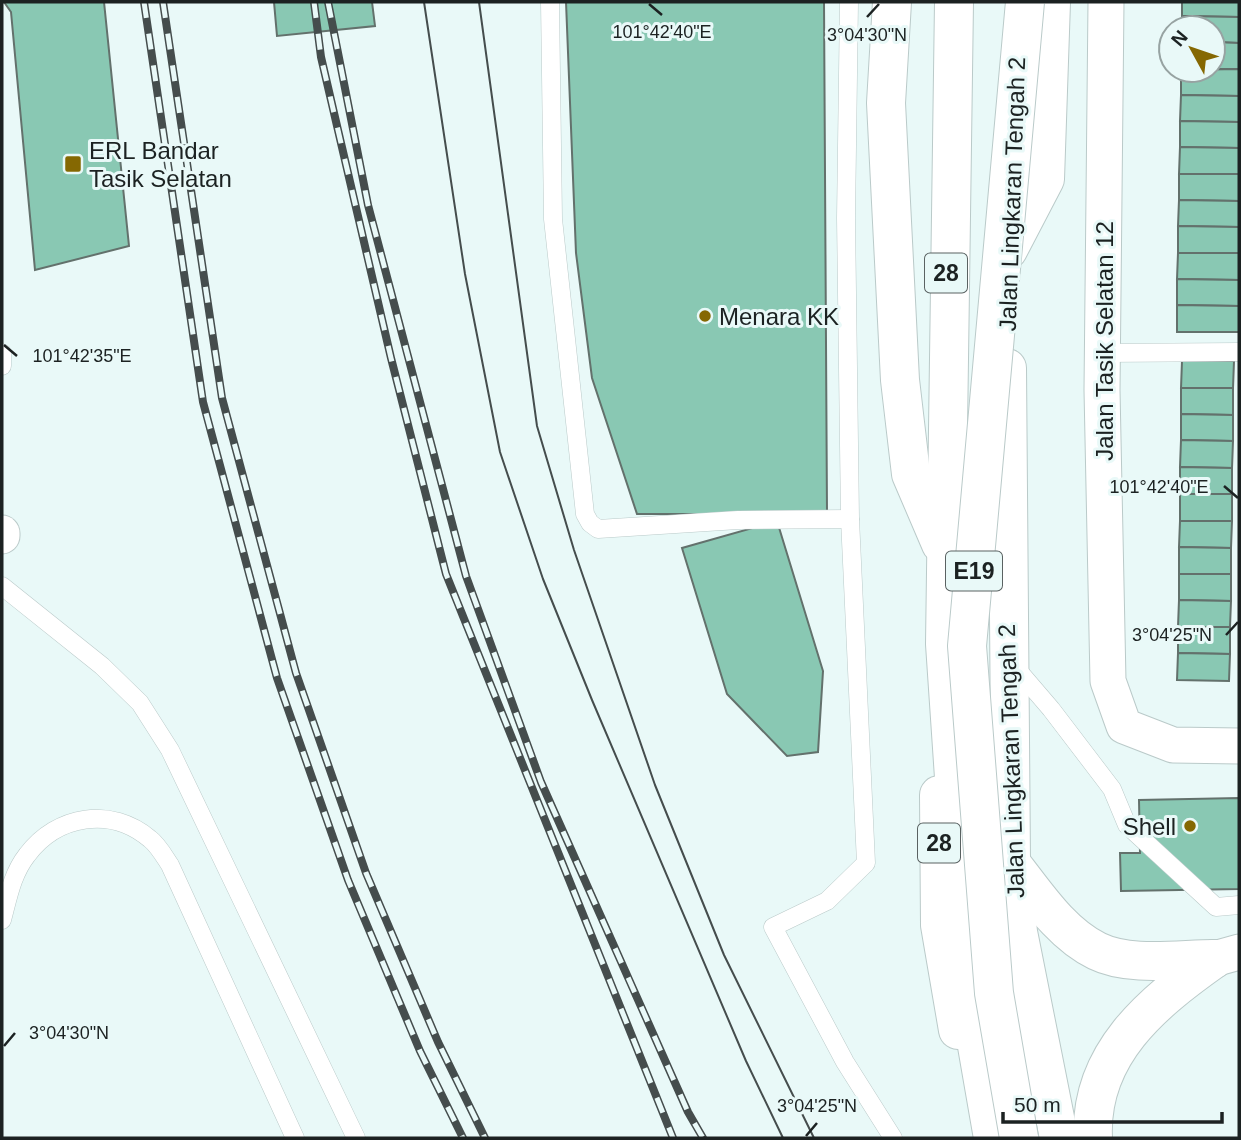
<svg xmlns="http://www.w3.org/2000/svg" width="1241" height="1140" viewBox="0 0 1241 1140" font-family="Arial,sans-serif">
<style>
.building{fill:#89c8b3;stroke:#63716c;stroke-width:2}
.lines{fill:none;stroke-linecap:round;stroke-linejoin:round}
.service-casing{stroke:#bacac9;stroke-width:19}
.minor-casing{stroke:#bacac9;stroke-width:37}
.tertiary-casing{stroke:#bacac9;stroke-width:40}
.trunk-casing{stroke:#bacac9;stroke-width:40}
.motorway-casing{stroke:#bacac9;stroke-width:40}
.service{stroke:#fff;stroke-width:18}
.minor{stroke:#fff;stroke-width:35}
.tertiary{stroke:#fff;stroke-width:38}
.trunk{stroke:#fff;stroke-width:38}
.motorway{stroke:#fff;stroke-width:38}
.tram{stroke:#454d4d;stroke-width:2}
.rail-casing{stroke:#454d4d;stroke-width:8}
.rail{stroke:#e9f9f8;stroke-width:5;stroke-dasharray:16;stroke-linecap:butt}
.motorway-bridge-casing{stroke:#bacac9;stroke-width:40;stroke-linecap:butt}
.motorway-bridge{stroke:#fff;stroke-width:38}
.ticks{fill:none;stroke:#1c2222;stroke-width:2.5}
.poi-dot{fill:#856802;stroke:#e9f9f8;stroke-width:2.5}
.labels{text-anchor:middle;dominant-baseline:central;stroke-width:6;stroke-linejoin:round;paint-order:stroke}
.shield{fill:#e9f9f8;stroke:#5a6262;stroke-width:2}
.shield-label{font-size:23px;font-weight:bold;fill:#1c2222}
.poi-label{font-size:24px;fill:#1c2222;stroke:#e9f9f8;text-anchor:start}
.street-label{font-size:24px;fill:#1c2222;stroke:#e9f9f8}
.ticks-label{font-size:18px;text-anchor:middle;fill:#1c2222;stroke:#e9f9f8;stroke-width:6;stroke-linejoin:round;paint-order:stroke}
</style>
<rect width="100%" height="100%" fill="#e9f9f8"/>
<g class="building">
<path d="M 4,2 L 104,2 L 129,246 L 35,270 L 11,12 Z"/>
<path d="M 274,2 L 372,2 L 375,26 L 277,36 Z"/>
<path d="M 566,2 L 824,2 L 827,514 L 637,514 L 592,378 L 576,253 Z"/>
<path d="M 1182,2 L 1239,2 L 1239,17 L 1182,16 Z"/>
<path d="M 1182,16 L 1239,17 L 1239,43 L 1213,42 L 1213,28 L 1182,28 Z"/>
<path d="M 1213,42 L 1239,43 L 1239,69 L 1213,69 Z"/>
<path d="M 1239,69 L 1239,96 L 1181,95 L 1181,70 Z"/>
<path d="M 1181,95 L 1239,96 L 1239,122 L 1180,121 Z"/>
<path d="M 1180,121 L 1239,122 L 1239,148 L 1180,147 Z"/>
<path d="M 1180,147 L 1239,148 L 1239,174 L 1179,174 Z"/>
<path d="M 1179,174 L 1239,174 L 1239,201 L 1179,200 Z"/>
<path d="M 1179,200 L 1239,201 L 1239,227 L 1178,226 Z"/>
<path d="M 1178,226 L 1239,227 L 1239,253 L 1178,253 Z"/>
<path d="M 1178,253 L 1239,253 L 1239,280 L 1177,279 Z"/>
<path d="M 1177,279 L 1239,280 L 1239,306 L 1177,305 Z"/>
<path d="M 1177,305 L 1239,306 L 1239,332 L 1177,332 Z"/>
<path d="M 1182,361 L 1234,361 L 1233,388 L 1181,388 Z"/>
<path d="M 1181,388 L 1233,388 L 1233,415 L 1181,414 Z"/>
<path d="M 1181,414 L 1233,415 L 1233,441 L 1181,440 Z"/>
<path d="M 1181,440 L 1233,441 L 1232,468 L 1180,467 Z"/>
<path d="M 1180,467 L 1232,468 L 1232,494 L 1180,494 Z"/>
<rect x="1180" y="494" width="52" height="27"/>
<path d="M 777,521 L 823,671 L 818,752 L 787,756 L 727,694 L 682,548 Z"/>
<path d="M 1180,521 L 1232,521 L 1231,548 L 1179,547 Z"/>
<path d="M 1179,547 L 1231,548 L 1231,574 L 1179,574 Z"/>
<path d="M 1179,574 L 1231,574 L 1231,601 L 1179,600 Z"/>
<path d="M 1179,600 L 1231,601 L 1230,627 L 1178,627 Z"/>
<path d="M 1178,627 L 1230,627 L 1230,654 L 1178,653 Z"/>
<path d="M 1178,653 L 1230,654 L 1229,681 L 1177,680 Z"/>
<path d="M 1239,798 L 1239,889 L 1121,891 L 1120,853 L 1140,853 L 1139,800 Z"/>
</g>
<g class="lines">
<defs>
<g id="service">
<path d="M 550,2 L 553,219 L 585,514 L 590,523 L 598,529 L 738,520 L 850,519"/>
<path d="M 849,2 L 846,218 L 850,519 L 866,863 L 827,901 L 773,927 L 845,1062 L 893,1138"/>
<path d="M 2,353 L 2,366"/>
<path d="M 1103,353 L 1239,352"/>
<path d="M 2,586 L 102,666 L 140,703 L 170,750 L 356,1138"/>
<path d="M 1015,667 L 1051,709 L 1112,789 L 1127,825 L 1216,907 L 1239,905"/>
<path d="M 2,920 C 8,898 12,874 27,855 C 57,815 111,806 150,839 C 158,845 164,856 170,865 L 295,1138"/>
</g>
<g id="minor">
<path d="M 1106,2 L 1102,390 L 1108,681 L 1124,726 L 1173,745 L 1239,746"/>
<path d="M 2,533 L 2,536"/>
<path d="M 1214,959 L 1239,952"/>
</g>
<g id="tertiary">
<path d="M 1011,863 C 1035,893 1060,933 1097,951 C 1129,967 1179,959 1214,959"/>
<path d="M 1093,1138 C 1089,1054 1152,1003 1214,959"/>
</g>
<g id="trunk">
<path d="M 892,2 L 886,103 L 900,380 L 911,474 L 941,544"/>
<path d="M 1008,250 L 1045,179 L 1051,2"/>
<path d="M 1007,368 L 1011,863 L 1018,932 L 1059,1138"/>
<path d="M 939,795 L 940,925 L 958,1030"/>
</g>
<path id="motorway" d="M 954,2 L 945,644 L 969,1000 L 993,1138"/>
</defs>
<use href="#service" class="service-casing"/>
<use href="#minor" class="minor-casing"/>
<use href="#tertiary" class="tertiary-casing"/>
<use href="#trunk" class="trunk-casing"/>
<use href="#motorway" class="motorway-casing"/>
<use href="#service" class="service"/>
<use href="#minor" class="minor"/>
<use href="#tertiary" class="tertiary"/>
<use href="#trunk" class="trunk"/>
<use href="#motorway" class="motorway"/>
<g class="tram">
<path d="M 424,2 L 465,274 L 500,452 L 543,579 L 592,700 L 746,1061 L 783,1138"/>
<path d="M 479,2 L 537,426 L 574,550 L 655,785 L 724,955 L 814,1138"/>
</g>
<defs>
<g id="rail">
<path d="M 144,2 L 203,402 L 277,678 L 348,880 L 420,1051 L 463,1138"/>
<path d="M 163,2 L 222,398 L 296,673 L 366,873 L 438,1042 L 485,1138"/>
<path d="M 314,2 L 321,57 L 391,358 L 446,574 L 673,1138"/>
<path d="M 328,2 L 368,205 L 466,576 L 541,782 L 688,1112 L 703,1138"/>
</g>
</defs>
<use href="#rail" class="rail-casing"/>
<use href="#rail" class="rail"/>
<defs>
<path id="motorway-bridge" d="M 1019,1138 L 994,993 L 967,646 L 1025,2"/>
</defs>
<use href="#motorway-bridge" class="motorway-bridge-casing"/>
<use href="#motorway-bridge" class="motorway-bridge"/>
</g>
<path class="ticks" d="M 649,4 L 662,15M 867,17 L 879,4M 4,345 L 17,356M 1224,486 L 1238,498M 1226,635 L 1238,622M 4,1046 L 15,1033M 806,1136 L 817,1123"/>
<g class="poi-dot">
<rect x="64" y="155" width="18" height="18" rx="3.5"/>
<circle cx="705" cy="316" r="7"/>
<circle cx="1190" cy="826" r="7"/>
</g>
<g class="labels">
<g class="shield">
<rect x="925" y="253.5" width="42" height="39" rx="5"/>
<rect x="946" y="551.5" width="56" height="39" rx="5"/>
<rect x="918" y="823.5" width="42" height="39" rx="5"/>
</g>
<g class="shield-label">
<text x="946" y="273">28</text>
<text x="974" y="571">E19</text>
<text x="939" y="843">28</text>
</g>
<g class="poi-label">
<text x="89" y="150">ERL Bandar<tspan x="89" dy="28">Tasik Selatan</tspan></text>
<text x="719" y="316">Menara KK</text>
<text x="1176" y="826" text-anchor="end">Shell</text>
</g>
<g class="street-label">
<text transform="translate(1012 194) rotate(-88)">Jalan Lingkaran Tengah 2</text>
<text transform="translate(1104 341) rotate(-90)">Jalan Tasik Selatan 12</text>
<text transform="translate(1011 761) rotate(-92)">Jalan Lingkaran Tengah 2</text>
</g>
</g>
<g class="ticks-label">
<text x="662" y="38">101°42'40"E</text>
<text x="867" y="41">3°04'30"N</text>
<text x="82" y="362">101°42'35"E</text>
<text x="1159" y="493">101°42'40"E</text>
<text x="1172" y="641">3°04'25"N</text>
<text x="69" y="1039">3°04'30"N</text>
<text x="817" y="1112">3°04'25"N</text>
</g>
<rect width="1241" height="1140" fill="none" stroke="#1c2222" stroke-width="7"/>
<g transform="translate(1192 49) rotate(310)"><circle r="33" fill="#e9f9f8" stroke="#97a3a2" stroke-width="2"/>
<path d="M0-5L12 26L0 18L-12 26Z" fill="#856802"/>
<text y="-10" font-size="19" font-weight="bold" text-anchor="middle" fill="#1c2222">N</text>
</g>
<path d="M1003 1112v10h219v-10" fill="none" stroke="#1c2222" stroke-width="3.5"/>
<text x="1014" y="1112" font-size="21" fill="#1c2222" stroke="#e9f9f8" stroke-width="5" paint-order="stroke">50 m</text>
</svg>
